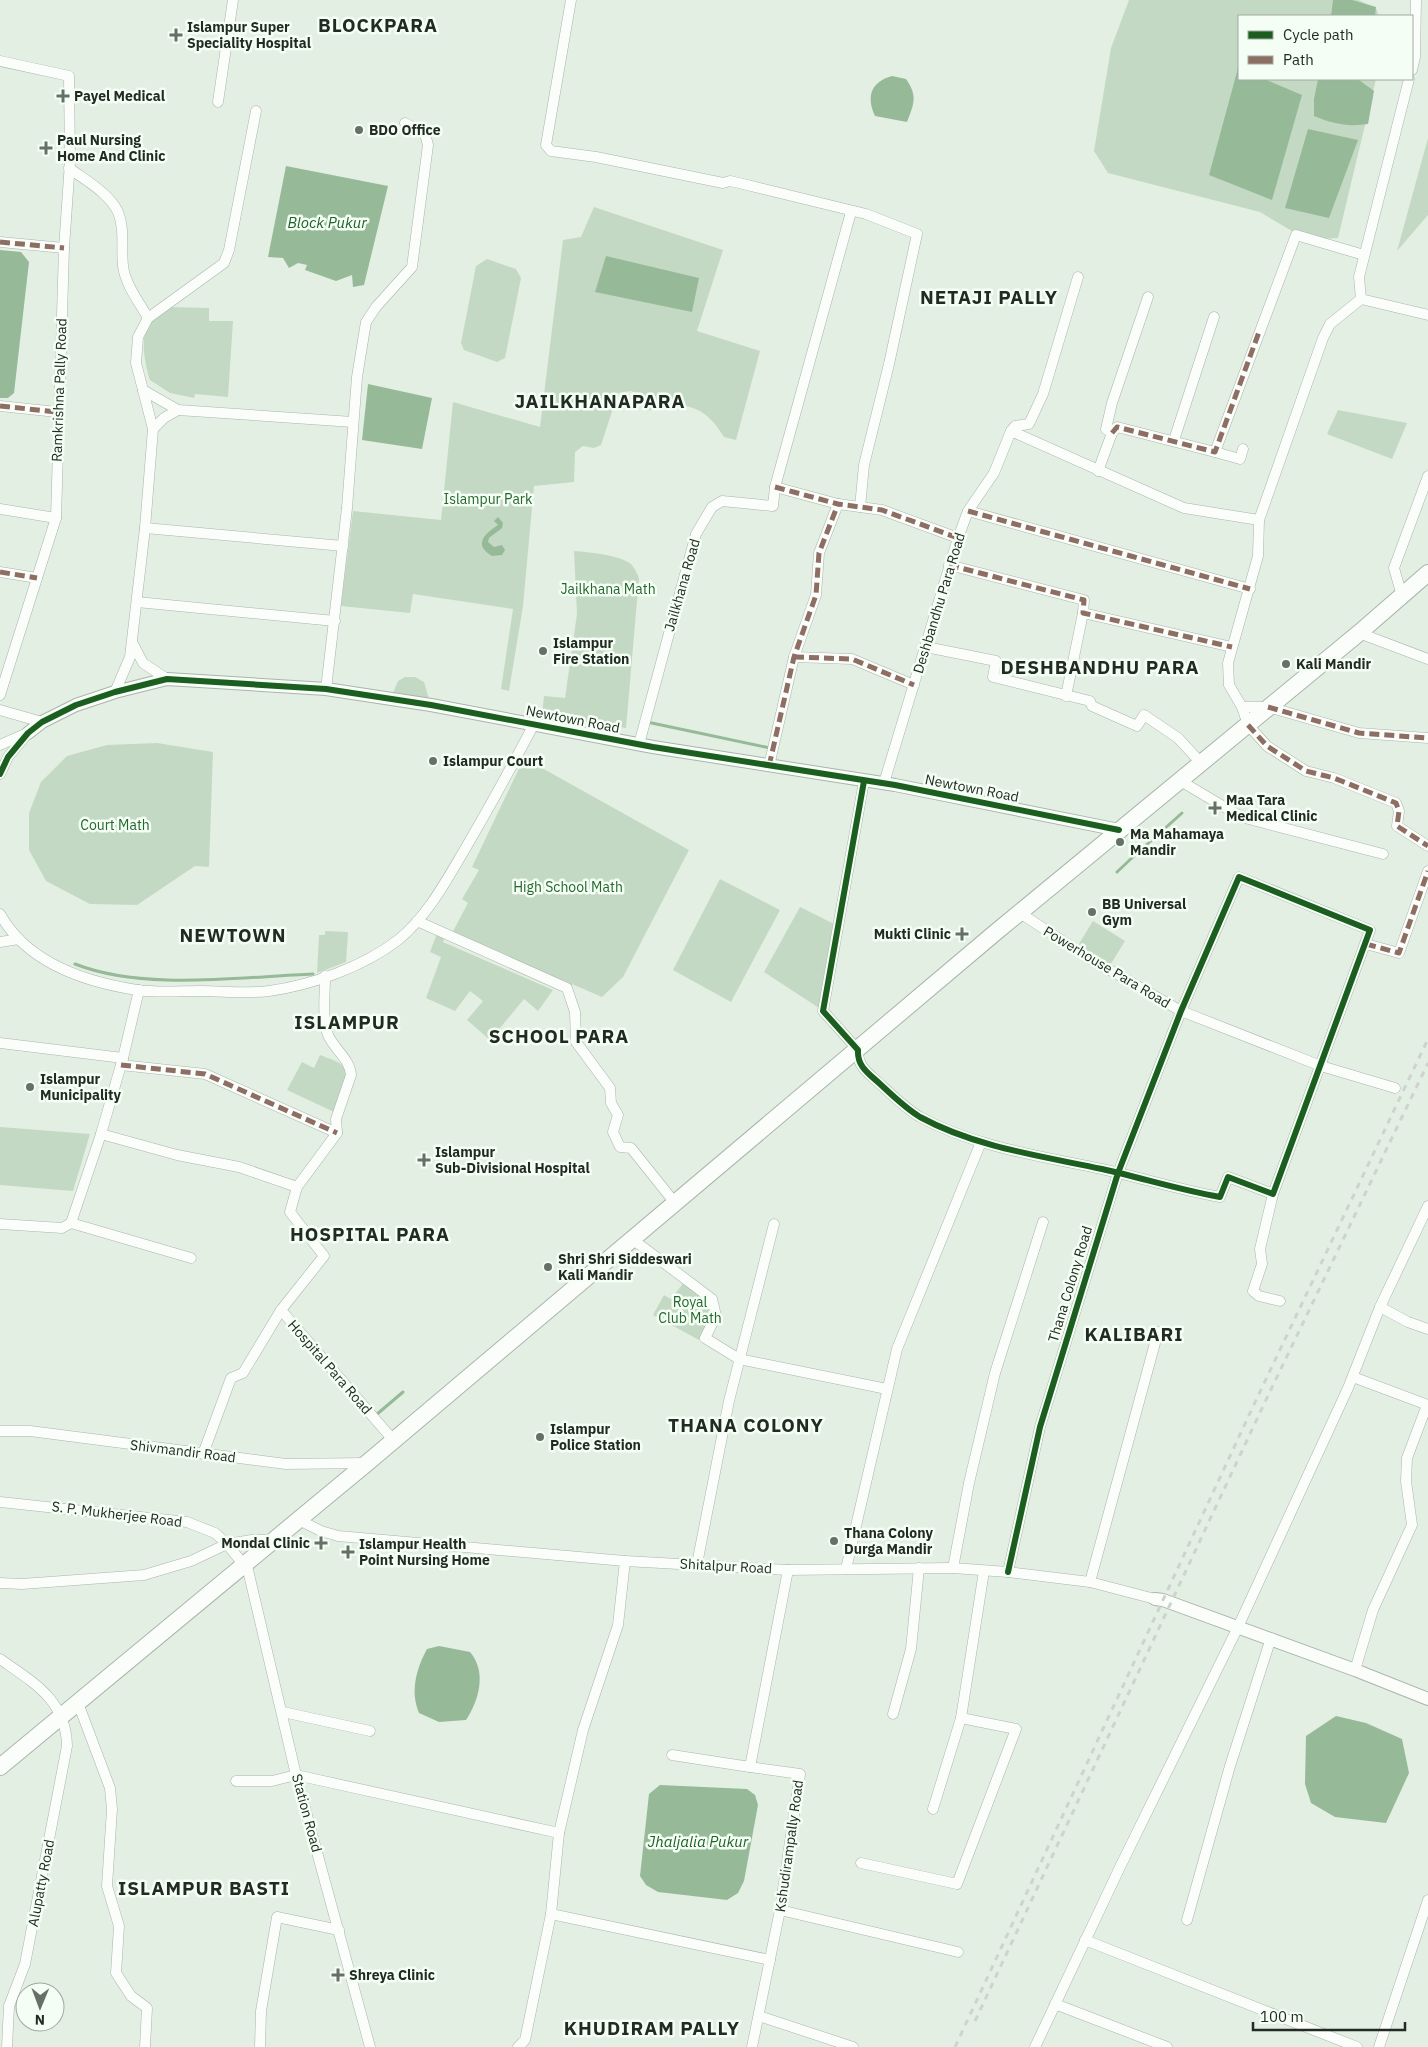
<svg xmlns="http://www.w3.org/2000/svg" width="1428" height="2047" viewBox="0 0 1428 2047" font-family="'IBM Plex Sans',sans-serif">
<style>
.green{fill:#c4d9c4}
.water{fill:#96ba98}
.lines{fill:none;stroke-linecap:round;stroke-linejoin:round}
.stream{stroke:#96ba98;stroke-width:3}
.minor-casing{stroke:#aab4ab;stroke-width:11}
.tertiary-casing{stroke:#aab4ab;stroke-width:14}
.primary-casing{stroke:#aab4ab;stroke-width:18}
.minor{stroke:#fbfdfb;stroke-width:10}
.tertiary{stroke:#fbfdfb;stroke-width:12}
.primary{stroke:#fbfdfb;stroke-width:16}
.rail{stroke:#cfd3cf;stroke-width:3;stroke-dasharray:6 6;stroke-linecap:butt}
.quiet{stroke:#8d6e63;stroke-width:5;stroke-dasharray:10 5;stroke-linecap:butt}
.cycleway-casing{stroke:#f4fef4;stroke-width:9}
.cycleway{stroke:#1b5e20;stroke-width:6}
.poi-dot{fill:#667066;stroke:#f4fef4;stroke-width:2}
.labels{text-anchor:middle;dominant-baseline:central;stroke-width:5;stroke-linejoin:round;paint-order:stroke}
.poi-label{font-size:14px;font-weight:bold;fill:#222b22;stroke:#f4fef4;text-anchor:start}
.street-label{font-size:14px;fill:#222b22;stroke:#f4fef4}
.park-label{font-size:14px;fill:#25662e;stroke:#f4fef4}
.water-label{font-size:15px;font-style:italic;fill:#1f6129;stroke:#f4fef4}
.district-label{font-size:19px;font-weight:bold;letter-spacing:1px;fill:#222b22;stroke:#f4fef4}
</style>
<rect width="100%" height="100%" fill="#e3efe3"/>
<g class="green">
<path d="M 1129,0 L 1358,0 L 1376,8 L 1379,16 L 1239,16 L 1239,79 L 1376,79 L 1338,238 L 1307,240 L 1260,212 L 1108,173 L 1094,151 L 1111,48 Z"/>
<path d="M 1428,138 L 1428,215 L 1397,251 Z"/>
<path d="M 594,207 L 723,250 L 697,331 L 760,351 L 736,440 L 724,437 C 704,404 683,400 647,411 L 641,395 L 631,391 L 618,393 L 601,445 L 594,448 L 583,446 L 575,452 L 574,482 L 534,486 L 523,606 L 509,691 L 501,689 L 513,609 L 413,594 L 410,613 L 341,606 L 353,511 L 441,520 L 453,402 L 540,427 L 563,240 L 581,237 Z"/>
<path d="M 487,259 L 516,269 L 521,278 L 505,358 L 497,362 L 464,350 L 461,343 L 476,266 Z"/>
<path d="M 169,307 L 209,308 L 209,321 L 233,321 L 228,397 L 195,394 L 194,398 L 170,393 L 150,380 C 145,364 139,337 150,322 C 155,316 163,311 169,307 Z"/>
<path d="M 1338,410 L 1407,423 L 1392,459 L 1327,434 Z"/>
<path d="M 574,551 C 588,552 620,555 631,564 C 634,567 637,573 639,578 L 626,728 L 542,715 L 544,696 L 565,698 L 577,614 Z"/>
<path d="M 405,677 L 415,677 L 424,682 L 429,699 L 393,693 L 398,681 Z"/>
<path d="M 157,743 L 213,752 L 209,867 L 195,866 L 137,905 L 90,904 L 46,881 L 29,850 L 29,813 L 41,782 L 67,756 L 107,745 Z"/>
<path d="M 524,758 L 689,850 L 623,977 L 602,997 L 572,984 L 571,988 L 451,935 L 468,903 L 462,899 L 479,870 L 472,867 Z"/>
<path d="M 720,879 L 780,910 L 731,1002 L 673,970 Z"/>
<path d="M 800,907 L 834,924 L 819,1008 L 764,972 Z"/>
<path d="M 1093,921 L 1125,941 L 1109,967 L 1077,947 Z"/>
<path d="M 325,931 L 348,932 L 346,962 L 317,973 L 319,935 L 325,935 Z"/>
<path d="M 437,933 L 445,937 L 443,942 L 553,990 L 538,1011 L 524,999 L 490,1040 L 467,1020 L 483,1001 L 470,991 L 455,1011 L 426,998 L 441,957 L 430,952 Z"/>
<path d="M 320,1055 C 327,1058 336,1060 342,1065 C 354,1074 338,1100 334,1112 L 287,1090 L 302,1062 L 314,1068 Z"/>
<path d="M 0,1127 L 90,1134 L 73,1191 L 0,1185 Z"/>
<path d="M 685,1281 L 710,1301 L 712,1316 L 699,1340 L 653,1315 L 664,1295 L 671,1299 Z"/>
</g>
<g class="water">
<path d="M 1333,0 L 1352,0 L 1376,7 L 1375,16 L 1331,16 Z"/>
<path d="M 1238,68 L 1239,79 L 1264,79 L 1302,95 L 1272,200 L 1209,175 Z"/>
<path d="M 892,76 L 906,79 C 918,96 914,104 907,122 L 875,116 C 866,96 871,82 892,76 Z"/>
<path d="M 1318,79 L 1359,80 L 1374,91 L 1368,124 C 1348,127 1333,124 1314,116 L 1314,99 Z"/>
<path d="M 1308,129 L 1358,140 L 1329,218 L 1285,208 Z"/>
<path d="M 286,166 L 388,186 L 364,285 L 353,287 L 352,275 L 336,281 L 305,270 L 307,265 L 298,263 L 289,268 L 283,258 L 268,257 Z"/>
<path d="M 0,250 L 21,252 L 29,262 L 14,393 L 8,398 L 0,398 Z"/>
<path d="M 606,256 L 699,278 L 692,312 L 595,292 Z"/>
<path d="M 368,384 L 432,398 L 422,449 L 362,440 Z"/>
<path d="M 498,517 L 503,523 L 502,528 L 489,538 L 488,542 L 494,547 L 502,545 L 505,550 L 502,555 L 492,556 C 472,544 486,533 498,525 L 494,521 Z"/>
<path d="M 439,1646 L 470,1652 C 487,1672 479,1700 466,1720 L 439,1722 L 419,1713 C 410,1692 416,1669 427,1649 Z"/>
<path d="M 1336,1716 L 1366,1723 L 1402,1739 L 1409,1773 L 1386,1823 L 1335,1817 L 1311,1803 L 1305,1784 L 1306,1736 Z"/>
<path d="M 660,1785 L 747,1789 L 755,1795 L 758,1805 L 744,1881 L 738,1893 L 727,1900 L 658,1892 L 646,1885 L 640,1876 L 649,1794 Z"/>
</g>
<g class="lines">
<g class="stream">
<path d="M 647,722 L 770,748"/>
<path d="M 1143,848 L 1182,813"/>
<path d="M 1117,872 L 1136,854"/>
<path d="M 75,964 C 144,991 238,977 313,974"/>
<path d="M 376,1415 L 403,1392"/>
</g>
<defs>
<g id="minor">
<path d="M 571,0 L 546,145 L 551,151 L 596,157 L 723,183 L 730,181 L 739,183 L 866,214 L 917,234 L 889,364 L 864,465 L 860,507"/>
<path d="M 0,61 L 69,76 L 70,162 L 64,248 L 56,518 L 0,695"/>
<path d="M 1412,70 L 1415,57 L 1416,0"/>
<path d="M 1409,79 L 1359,277 L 1361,299 L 1330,324 L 1323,338 L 1259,520 L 1258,556 L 1228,663 L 1229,685 L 1242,707 L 1248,725 L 1267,746 L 1306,771 L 1334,778 L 1396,803 L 1399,811 L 1397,826 L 1428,846"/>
<path d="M 218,102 L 233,0"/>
<path d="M 69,168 C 85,180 109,193 118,212 C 125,229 121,248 123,266 C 125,284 139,302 148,318 L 138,337 L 136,363 L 153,429 L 145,528 L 130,657 L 115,692"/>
<path d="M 0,242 L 64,248"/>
<path d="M 1361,299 L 1428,315"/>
<path d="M 148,318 L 224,263 L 229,250 L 256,111"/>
<path d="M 143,390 L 178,410 L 353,422"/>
<path d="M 0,406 L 57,412"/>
<path d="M 153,429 L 164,418 L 178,410"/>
<path d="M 1011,431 L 1184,508 L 1259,520"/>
<path d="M 1112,433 L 1117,427 L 1215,452 L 1296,235 L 1364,255"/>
<path d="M 1174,440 L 1214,317"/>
<path d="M 1215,452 L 1240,459 L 1243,449"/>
<path d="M 1098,471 L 1112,433 L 1106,429 L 1112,403 L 1148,297"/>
<path d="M 775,487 L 838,504 L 882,510 L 958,538"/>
<path d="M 0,509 L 56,518"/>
<path d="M 968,511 L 1250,589"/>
<path d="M 145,528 L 343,546"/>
<path d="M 949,565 L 1084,600 L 1083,613 L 1232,647"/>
<path d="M 0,572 L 37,578"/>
<path d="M 1402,596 L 1394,568 L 1428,476"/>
<path d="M 137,602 L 335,621"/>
<path d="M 1359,633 L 1428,659"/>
<path d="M 133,644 L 143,663 L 167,679"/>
<path d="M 926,647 L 996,661 L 993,677 L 1090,701 L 1092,706 L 1137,726 L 1144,715 L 1178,738 L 1201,763"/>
<path d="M 794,657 L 852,659 L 914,685"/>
<path d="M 326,689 L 347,508 L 357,377 L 366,322 L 376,307 L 412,267 L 428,145 L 425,134 L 405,123"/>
<path d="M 1066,696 L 1083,613"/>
<path d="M 1242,707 L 1268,707 L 1359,733 L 1428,738"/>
<path d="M 0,710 L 42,722"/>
<path d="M 639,744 L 696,534 L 712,507 L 722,501 L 773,506 L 775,487 L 851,212"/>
<path d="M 0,745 L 25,734"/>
<path d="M 769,766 L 794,657 L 816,595 L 819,553 L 838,504"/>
<path d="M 0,774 L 8,757 L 28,733"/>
<path d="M 1179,780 L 1236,814 L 1249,819 L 1383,854"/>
<path d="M 864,781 L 823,1011 L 858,1050 C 857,1066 868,1073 879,1083 C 892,1095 905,1108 920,1117 C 975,1147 1041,1156 1102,1169 C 1142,1178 1180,1190 1220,1197 L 1228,1177 L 1273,1194 L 1370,930 L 1239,877 L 1181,1011 L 1118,1173 L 1040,1427 L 1008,1572"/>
<path d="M 884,783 L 958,538 L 968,511 L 994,473 L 1011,431 L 1015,426 L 1029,424 L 1043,394 L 1078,277"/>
<path d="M 1020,913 L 1087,957 L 1181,1011 L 1321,1066 L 1395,1088"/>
<path d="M 0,914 C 27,963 85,982 137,990 C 158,993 180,991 201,991 C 223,991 247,994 269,991 C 312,985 363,967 398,940 C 427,917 446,881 465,849 C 489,808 512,766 534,724"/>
<path d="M 417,921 L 567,988 L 575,1012 L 576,1042 L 610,1088 L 611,1103 L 618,1115 L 613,1132 L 620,1147 L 631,1148 L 675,1203"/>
<path d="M 0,942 L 19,939"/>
<path d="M 1366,944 L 1399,953 L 1428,871"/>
<path d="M 325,976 C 325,994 322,1018 328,1035 C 334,1049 350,1059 351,1075 L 336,1119 L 337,1133 L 297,1187 L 290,1212 L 324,1256 L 281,1310 L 394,1441"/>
<path d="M 0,1043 L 123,1058 L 139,990"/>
<path d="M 121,1065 L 205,1074 L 337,1133"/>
<path d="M 101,1134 L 177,1155 L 239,1167 L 297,1187"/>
<path d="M 1273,1194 L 1260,1249 L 1262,1264 L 1253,1291 L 1259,1296 L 1280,1301"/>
<path d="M 71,1223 L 191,1258"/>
<path d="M 0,1224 L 62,1228 L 71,1223 L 101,1134 L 123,1058"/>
<path d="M 632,1239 L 712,1299 L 716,1316 L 705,1338 L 739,1359 L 887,1389"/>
<path d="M 1380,1307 L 1408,1322 L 1428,1329"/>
<path d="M 1353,1377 L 1428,1405"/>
<path d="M 0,1431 L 30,1431 L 286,1464 L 367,1463"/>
<path d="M 203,1454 L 231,1378 L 243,1373 L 281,1310"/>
<path d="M 0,1502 L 187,1522 L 215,1533 L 227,1544 L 252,1540 L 274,1540"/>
<path d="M 299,1520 L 321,1531 L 338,1536 L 625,1561 L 788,1570 L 953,1568 L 1008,1572 L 1090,1582 L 1155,1599"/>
<path d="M 697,1564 L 729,1401 L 774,1224"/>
<path d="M 953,1568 L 969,1483 L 995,1373 L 1043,1222"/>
<path d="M 846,1569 L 897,1349 L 981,1142"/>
<path d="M 1090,1582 L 1158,1332"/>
<path d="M 0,1583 L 22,1584 L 144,1575 L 191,1561 L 227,1544 L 248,1570 L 296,1775 L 370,2047"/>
<path d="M 0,1659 C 34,1683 66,1700 67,1746 L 25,1964 L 9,2006 L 7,2047"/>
<path d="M 1355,1670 L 1373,1610 L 1412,1525 L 1406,1481 L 1407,1458 L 1427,1405"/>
<path d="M 78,1703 L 110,1788 L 112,1809 L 107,1886 L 119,1926 L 116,1973 L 131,1996 L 147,2008 L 145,2047"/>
<path d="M 283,1712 L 370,1731"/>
<path d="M 893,1714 L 911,1649 L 919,1568"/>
<path d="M 672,1755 L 750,1767"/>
<path d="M 236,1781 L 272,1781 L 296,1775 L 559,1833"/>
<path d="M 933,1809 L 961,1718"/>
<path d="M 861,1863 L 957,1884 L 1016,1729 L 961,1718 L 984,1571"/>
<path d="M 780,1910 L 958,1952"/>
<path d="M 551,1914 L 770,1960"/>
<path d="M 1187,1920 L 1230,1766 L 1271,1638"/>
<path d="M 1085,1940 L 1357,2047"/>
<path d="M 1055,2004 L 1167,2047"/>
<path d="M 759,2016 L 853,2047"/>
<path d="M 260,2047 L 261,2011 L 277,1917 L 339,1930"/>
<path d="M 518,2047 L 525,2040 L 551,1914 L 559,1833 L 583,1730 L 618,1625 L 625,1561"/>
<path d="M 752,2047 L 780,1910 L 800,1774 L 750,1767 L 788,1570"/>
<path d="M 1035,2047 L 1120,1867 L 1238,1627 L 1348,1388 L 1380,1307 L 1428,1206"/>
<path d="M 1379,2047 L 1428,1900"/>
</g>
<g id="tertiary">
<path d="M 28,733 L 42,722 L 76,705 L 115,692 L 167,679 L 326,689 L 431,705 L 653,747 L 895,785 L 1119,830"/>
<path d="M 1155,1599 L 1163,1600 L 1355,1670 L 1428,1699"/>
</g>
<path id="primary" d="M 0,1767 L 367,1463 L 996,932 L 1359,633 L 1428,573"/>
</defs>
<use href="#minor" class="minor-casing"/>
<use href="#tertiary" class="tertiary-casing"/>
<use href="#primary" class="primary-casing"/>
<use href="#minor" class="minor"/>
<use href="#tertiary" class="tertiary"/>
<use href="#primary" class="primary"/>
<g class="rail">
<path d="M 975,2021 L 1264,1404 L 1428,1063"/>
<path d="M 955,2047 L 1257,1398 L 1428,1039"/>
</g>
<g class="quiet">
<path d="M 0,242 L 64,248"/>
<path d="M 0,406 L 57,412"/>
<path d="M 1112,433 L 1117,427 L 1215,452 L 1259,332"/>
<path d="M 775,487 L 838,504 L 882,510 L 958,538"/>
<path d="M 968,511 L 1250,589"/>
<path d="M 949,565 L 1084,600 L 1083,613 L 1232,647"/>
<path d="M 0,572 L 37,578"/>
<path d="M 794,657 L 852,659 L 914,685"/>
<path d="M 1268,707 L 1359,733 L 1428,738"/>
<path d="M 1248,725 L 1267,746 L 1306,771 L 1334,778 L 1396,803 L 1399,811 L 1397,826 L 1428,846"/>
<path d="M 769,766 L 794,657 L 816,595 L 819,553 L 838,504"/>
<path d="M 1366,944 L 1399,953 L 1428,871"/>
<path d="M 121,1065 L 205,1074 L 337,1133"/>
</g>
<defs>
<g id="cycleway">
<path d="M 0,774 L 8,757 L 28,733 L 42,722 L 76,705 L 115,692 L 167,679 L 326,689 L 431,705 L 653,747 L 895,785 L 1119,830"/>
<path d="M 864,781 L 823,1011 L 858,1050 C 857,1066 868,1073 879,1083 C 892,1095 905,1108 920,1117 C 975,1147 1041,1156 1102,1169 C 1142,1178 1180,1190 1220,1197 L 1228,1177 L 1273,1194 L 1370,930 L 1239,877 L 1181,1011 L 1118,1173 L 1040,1427 L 1008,1572"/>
</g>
</defs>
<use href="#cycleway" class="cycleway-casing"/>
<use href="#cycleway" class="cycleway"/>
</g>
<g class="poi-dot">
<path d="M173.5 27.5h5v5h5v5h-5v5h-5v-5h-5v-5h5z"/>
<path d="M60.5 88.5h5v5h5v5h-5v5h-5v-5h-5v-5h5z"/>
<circle cx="359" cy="130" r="5"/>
<path d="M43.5 140.5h5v5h5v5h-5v5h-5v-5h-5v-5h5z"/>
<circle cx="543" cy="651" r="5"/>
<circle cx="1286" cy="664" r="5"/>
<circle cx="433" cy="761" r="5"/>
<path d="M1212.5 800.5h5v5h5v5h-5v5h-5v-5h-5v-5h5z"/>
<circle cx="1120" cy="842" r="5"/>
<circle cx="1092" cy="912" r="5"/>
<path d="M959.5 926.5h5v5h5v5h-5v5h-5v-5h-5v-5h5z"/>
<circle cx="30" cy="1087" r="5"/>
<path d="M421.5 1152.5h5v5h5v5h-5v5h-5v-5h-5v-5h5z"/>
<circle cx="548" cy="1267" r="5"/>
<circle cx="540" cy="1437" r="5"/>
<circle cx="834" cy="1541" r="5"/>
<path d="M318.5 1535.5h5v5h5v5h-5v5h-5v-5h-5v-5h5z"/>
<path d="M345.5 1544.5h5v5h5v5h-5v5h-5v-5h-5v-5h5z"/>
<path d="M335.5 1967.5h5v5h5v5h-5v5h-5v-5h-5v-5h5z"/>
</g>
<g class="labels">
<g class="poi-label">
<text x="187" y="27">Islampur Super<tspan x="187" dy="16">Speciality Hospital</tspan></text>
<text x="74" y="96">Payel Medical</text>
<text x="369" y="130">BDO Office</text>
<text x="57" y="140">Paul Nursing<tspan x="57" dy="16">Home And Clinic</tspan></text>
<text x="553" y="643">Islampur<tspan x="553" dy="16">Fire Station</tspan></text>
<text x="1296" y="664">Kali Mandir</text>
<text x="443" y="761">Islampur Court</text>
<text x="1226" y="800">Maa Tara<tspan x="1226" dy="16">Medical Clinic</tspan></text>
<text x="1130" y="834">Ma Mahamaya<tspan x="1130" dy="16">Mandir</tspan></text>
<text x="1102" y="904">BB Universal<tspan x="1102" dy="16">Gym</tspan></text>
<text x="951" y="934" text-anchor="end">Mukti Clinic</text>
<text x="40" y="1079">Islampur<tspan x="40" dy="16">Municipality</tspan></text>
<text x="435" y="1152">Islampur<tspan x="435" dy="16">Sub-Divisional Hospital</tspan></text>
<text x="558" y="1259">Shri Shri Siddeswari<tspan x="558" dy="16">Kali Mandir</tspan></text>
<text x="550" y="1429">Islampur<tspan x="550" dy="16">Police Station</tspan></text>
<text x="844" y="1533">Thana Colony<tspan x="844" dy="16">Durga Mandir</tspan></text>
<text x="310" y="1543" text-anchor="end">Mondal Clinic</text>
<text x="359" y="1544">Islampur Health<tspan x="359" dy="16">Point Nursing Home</tspan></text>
<text x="349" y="1975">Shreya Clinic</text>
</g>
<g class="street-label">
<text transform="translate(59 390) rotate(-88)">Ramkrishna Pally Road</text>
<text transform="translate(682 585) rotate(-74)">Jailkhana Road</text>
<text transform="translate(939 603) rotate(-73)">Deshbandhu Para Road</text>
<text transform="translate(573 719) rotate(11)">Newtown Road</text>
<text transform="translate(972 788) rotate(11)">Newtown Road</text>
<text transform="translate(1107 967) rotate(31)">Powerhouse Para Road</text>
<text transform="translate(1070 1284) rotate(-73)">Thana Colony Road</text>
<text transform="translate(330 1367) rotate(49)">Hospital Para Road</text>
<text transform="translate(183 1451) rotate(7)">Shivmandir Road</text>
<text transform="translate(117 1514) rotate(7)">S. P. Mukherjee Road</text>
<text transform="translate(726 1566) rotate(3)">Shitalpur Road</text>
<text transform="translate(307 1813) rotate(75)">Station Road</text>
<text transform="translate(789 1846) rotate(-82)">Kshudirampally Road</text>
<text transform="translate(41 1883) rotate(-79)">Alupatty Road</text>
</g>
<g class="park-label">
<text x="488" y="499">Islampur Park</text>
<text x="608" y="589">Jailkhana Math</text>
<text x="115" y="825">Court Math</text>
<text x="568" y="887">High School Math</text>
<text x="690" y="1302">Royal<tspan x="690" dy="16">Club Math</tspan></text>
</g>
<g class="water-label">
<text x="327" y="222">Block Pukur</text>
<text x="698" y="1841">Jhaljalia Pukur</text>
</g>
<g class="district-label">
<text x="378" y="25">BLOCKPARA</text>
<text x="989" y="297">NETAJI PALLY</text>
<text x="600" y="401">JAILKHANAPARA</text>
<text x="1100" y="667">DESHBANDHU PARA</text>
<text x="233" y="935">NEWTOWN</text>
<text x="347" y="1022">ISLAMPUR</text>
<text x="559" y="1036">SCHOOL PARA</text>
<text x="370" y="1234">HOSPITAL PARA</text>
<text x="1134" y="1334">KALIBARI</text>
<text x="746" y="1425">THANA COLONY</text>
<text x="204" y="1888">ISLAMPUR BASTI</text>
<text x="652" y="2028">KHUDIRAM PALLY</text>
</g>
</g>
<rect x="1238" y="15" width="175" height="65" fill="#f4fef4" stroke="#a0aaa0"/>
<rect x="1248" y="31" width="25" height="8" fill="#1b5e20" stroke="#a0aaa0"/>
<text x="1283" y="40" font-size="15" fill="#222b22">Cycle path</text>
<rect x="1248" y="56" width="25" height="8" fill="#8d6e63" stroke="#a0aaa0"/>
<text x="1283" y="65" font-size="15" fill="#222b22">Path</text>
<g transform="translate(40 2007) rotate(181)"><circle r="24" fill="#f4fef4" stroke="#a0aaa0"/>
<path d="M0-4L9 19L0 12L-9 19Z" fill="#667066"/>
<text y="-8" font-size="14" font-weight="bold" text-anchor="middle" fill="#222b22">N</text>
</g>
<path d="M1253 2022v8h152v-8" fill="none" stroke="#222b22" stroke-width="2.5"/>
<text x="1260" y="2022" font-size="15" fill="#222b22" stroke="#f4fef4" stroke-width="4" paint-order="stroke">100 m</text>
</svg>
